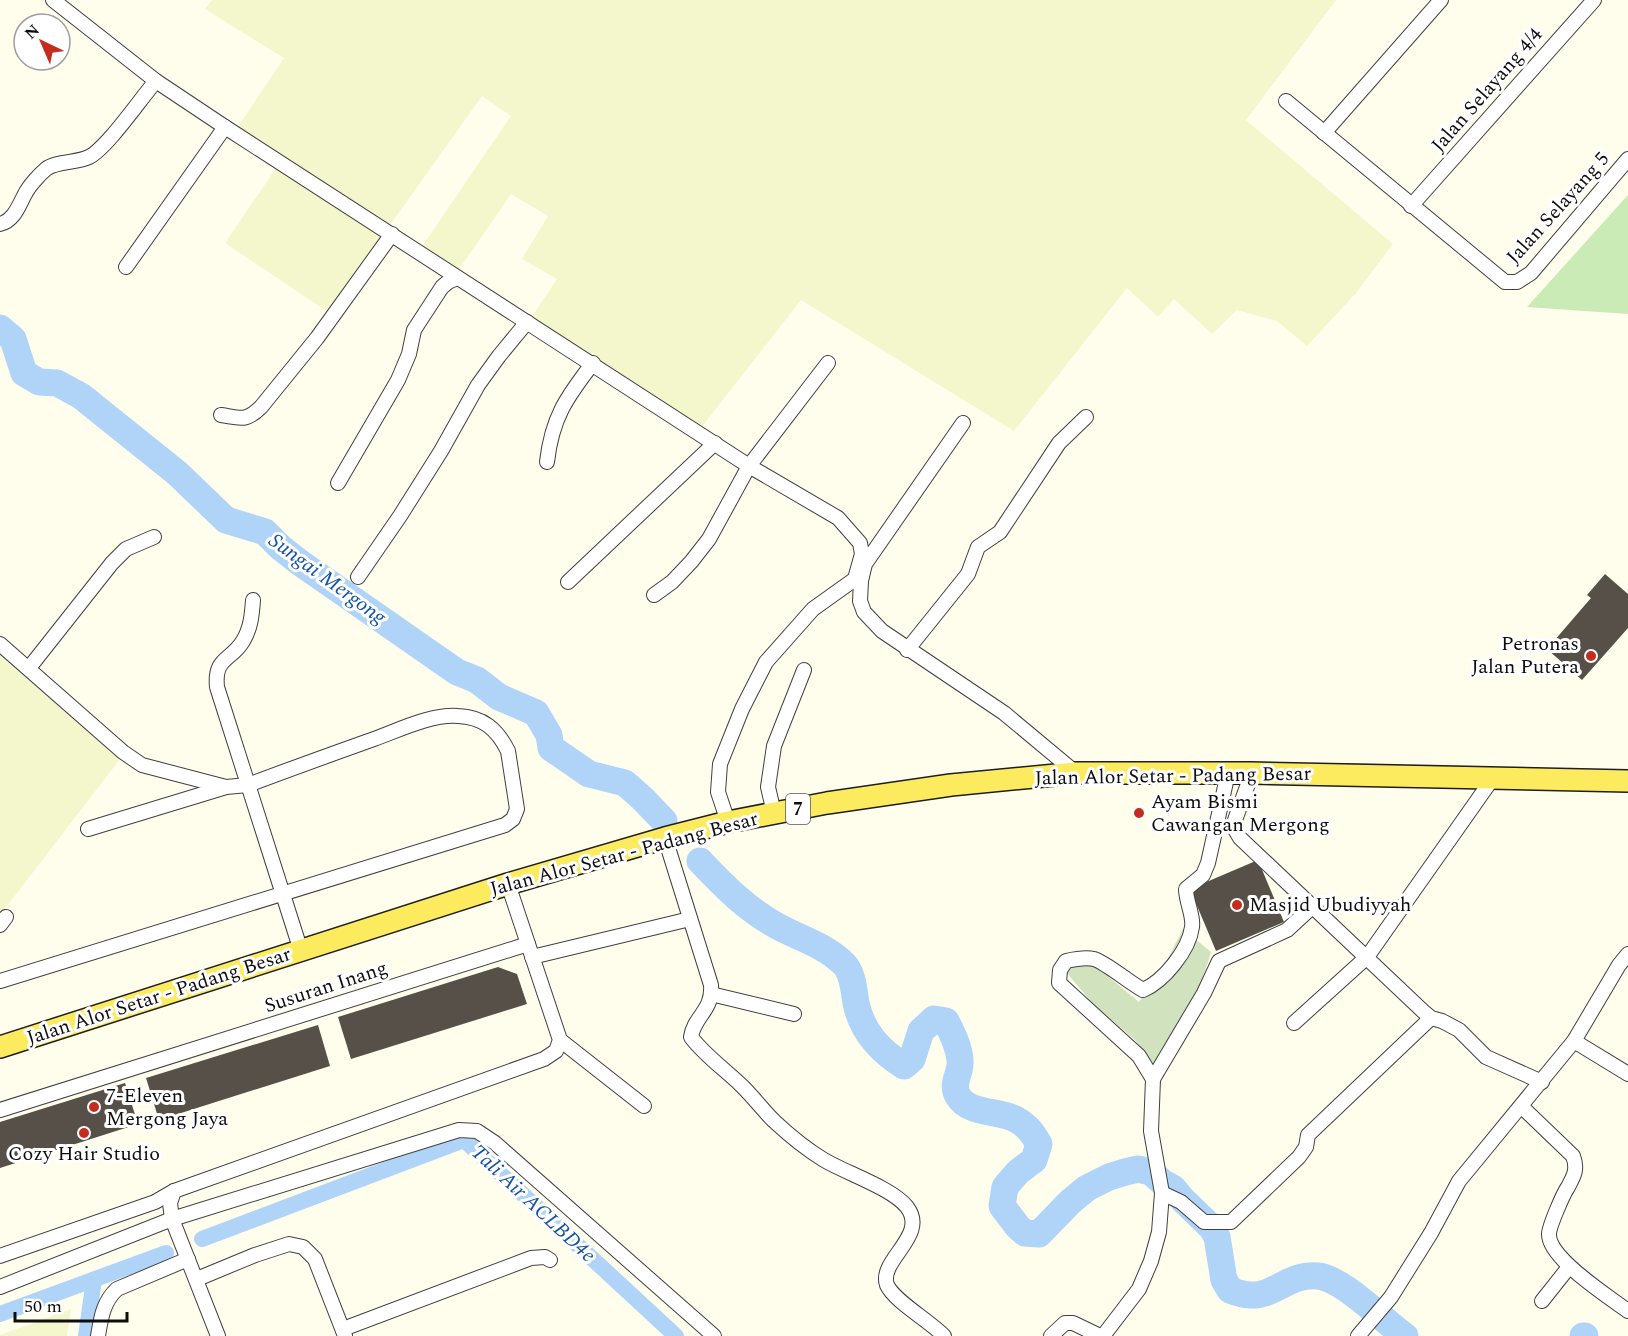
<svg xmlns="http://www.w3.org/2000/svg" width="1628" height="1336" viewBox="0 0 1628 1336" font-family="Spectral,serif">
<style>
.farmland{fill:#f4f6cc}
.green{fill:#caebb5}
.cemetery{fill:#d1e2be}
.lines{fill:none;stroke-linecap:round;stroke-linejoin:round}
.canal{stroke:#b0d4f8;stroke-width:16}
.river{stroke:#b0d4f8;stroke-width:27}
.building{fill:#565049}
.street-casing{stroke:#404040;stroke-width:16}
.primary-casing{stroke:#1e1e1e;stroke-width:24}
.street{stroke:#fff;stroke-width:14}
.primary{stroke:#fdeb5f;stroke-width:21}
.poi-dot{fill:#c22d20;stroke:#fff;stroke-width:2}
.labels{text-anchor:middle;dominant-baseline:central;stroke-width:6;stroke-linejoin:round;paint-order:stroke}
.shield{fill:#fff;stroke:#565656;stroke-width:1.5}
.shield-label{font-size:18px;font-weight:bold;fill:#0d0d0d}
.street-label{font-size:20px;fill:#0d0d0d;stroke:#fff}
.poi-label{font-size:20px;fill:#0d0d0d;stroke:#fff;text-anchor:start}
.water-label{font-size:21px;font-style:italic;fill:#1251a3;stroke:#fff}
</style>
<rect width="100%" height="100%" fill="#fffeed"/>
<g class="farmland">
<path d="M 212,0 L 1336,0 L 1246,120 L 1393,244 L 1356,293 L 1307,346 L 1277,321 L 1237,310 L 1212,334 L 1174,299 L 1158,317 L 1127,288 L 1014,431 L 801,300 L 701,428 L 531,318 L 557,279 L 522,259 L 548,216 L 511,194 L 457,272 L 421,248 L 511,116 L 482,96 L 328,312 L 225,243 L 283,158 L 237,128 L 284,58 L 205,9 Z"/>
<path d="M 0,656 L 120,759 L 0,915 Z"/>
<path d="M 71,1309 L 67,1336 L 0,1336 L 0,1335 Z"/>
</g>
<path class="green" d="M 1628,195 L 1628,314 L 1527,307 Z"/>
<path class="cemetery" d="M 1183,929 L 1211,952 C 1199,994 1179,1031 1156,1067 L 1135,1040 L 1093,1004 L 1066,972 L 1072,962 L 1093,960 L 1110,978 L 1139,1002 L 1167,960 Z"/>
<g class="lines">
<g class="canal">
<path d="M 202,1239 L 464,1140 L 676,1336"/>
<path d="M 0,1314 L 166,1253"/>
<path d="M 86,1336 L 94,1280"/>
</g>
<g class="river">
<path d="M 0,328 L 13,339 L 24,373 L 39,382 L 57,383 L 81,396 L 177,473 L 226,520 L 265,532 L 280,547 L 299,562 L 457,672 L 477,680 L 499,697 L 536,713 L 549,735 L 551,748 L 589,774 L 625,783 L 643,799 L 664,821"/>
<path d="M 700,861 C 725,887 745,908 777,926 C 799,938 825,945 844,964 C 853,973 854,991 856,1003 C 862,1032 880,1051 904,1066 L 912,1059 L 921,1031 L 934,1019 L 946,1021 C 952,1033 959,1046 960,1060 C 962,1072 950,1084 958,1096 C 969,1115 1000,1110 1017,1120 C 1028,1126 1033,1134 1039,1144 L 1034,1160 L 1018,1172 L 1005,1187 L 1002,1206 L 1018,1227 L 1025,1233 L 1039,1234 L 1070,1202 L 1087,1188 L 1109,1177 L 1125,1172 L 1138,1169 L 1151,1172 L 1162,1182 L 1173,1188 L 1182,1199 L 1212,1228 L 1217,1237 L 1224,1280 L 1230,1290 C 1272,1308 1282,1272 1318,1276 C 1344,1279 1382,1320 1405,1336"/>
<path d="M 1583,1336 L 1585,1336"/>
</g>
</g>
<g class="building">
<path d="M 1605,574 L 1628,594 L 1628,628 L 1582,680 L 1547,649 L 1591,598 L 1587,595 Z"/>
<path d="M 1258,860 L 1284,922 L 1216,951 L 1190,889 Z"/>
<path d="M 498,967 L 517,974 L 527,1004 L 351,1059 L 338,1017 Z"/>
<path d="M 318,1025 L 330,1066 L 159,1120 L 146,1078 Z"/>
<path d="M 125,1083 L 138,1124 L 0,1168 L 0,1122 Z"/>
</g>
<g class="lines">
<defs>
<g id="street">
<path d="M 53,0 L 156,81 L 225,127 L 749,466 L 838,518 L 860,543 L 862,554 L 855,579 L 813,609 L 766,662 L 742,709 L 720,764 L 718,792 L 728,822"/>
<path d="M 1286,101 L 1505,282 L 1517,282 L 1531,273 L 1628,159"/>
<path d="M 1324,133 L 1441,0"/>
<path d="M 1411,206 L 1594,0"/>
<path d="M 0,224 C 14,221 19,205 25,194 C 29,186 39,175 46,169 C 56,161 77,163 89,157 C 107,148 141,98 156,81"/>
<path d="M 126,267 L 225,127"/>
<path d="M 221,415 C 241,418 246,422 261,407 L 317,338 L 392,234"/>
<path d="M 963,423 L 865,564 L 861,581 L 860,601 L 864,612 L 882,631 L 1004,713 L 1076,773"/>
<path d="M 547,462 C 552,418 566,398 593,363"/>
<path d="M 338,483 L 398,380 L 409,354 L 414,330 L 442,287 L 448,282 L 457,278"/>
<path d="M 358,577 L 400,516 L 441,451 L 478,385 L 499,356 L 527,322"/>
<path d="M 568,582 L 715,443"/>
<path d="M 654,595 L 672,582 L 691,562 L 709,539 L 749,466 L 828,363"/>
<path d="M 253,600 C 252,614 251,628 243,641 C 231,661 214,657 217,687 L 301,951"/>
<path d="M 0,644 L 123,752 L 142,765 L 226,787"/>
<path d="M 907,650 L 968,574 L 978,547 L 1000,532 L 1059,443 L 1086,417"/>
<path d="M 29,668 L 112,563 L 126,549 L 154,537"/>
<path d="M 1252,773 L 1235,820 L 1234,828 L 1240,838 L 1425,1013 L 1431,1018 L 1442,1021 L 1459,1030 L 1486,1057 L 1542,1082"/>
<path d="M 774,813 L 768,787 L 774,746 L 804,670"/>
<path d="M 665,838 L 711,985 C 713,1011 694,1016 691,1037 C 705,1056 726,1070 743,1087 C 754,1098 763,1110 774,1121 C 789,1135 806,1149 824,1160 C 846,1173 892,1188 907,1207 C 929,1236 878,1260 887,1285 C 894,1301 930,1321 944,1336"/>
<path d="M 0,925 L 6,917"/>
<path d="M 532,957 L 690,919"/>
<path d="M 0,981 L 505,825 L 513,819 L 517,809 L 508,751 C 497,729 483,717 458,716 C 431,714 399,730 374,739 C 332,754 290,769 248,785 L 226,787 L 88,829"/>
<path d="M 711,994 L 794,1014"/>
<path d="M 1294,1023 L 1367,957 L 1493,778"/>
<path d="M 560,1040 L 644,1106"/>
<path d="M 1574,1041 L 1628,1074"/>
<path d="M 1153,1079 L 1204,993 L 1219,961 L 1287,930 L 1313,906"/>
<path d="M 1521,1106 L 1573,1156 C 1578,1169 1574,1176 1568,1187 C 1563,1194 1549,1227 1549,1234 C 1548,1258 1609,1297 1628,1311"/>
<path d="M 0,1110 L 528,944"/>
<path d="M 174,1191 L 170,1203 L 172,1219 L 218,1336"/>
<path d="M 1162,1193 L 1181,1202 L 1204,1222 L 1231,1222 L 1299,1157 L 1306,1147 L 1308,1135 L 1431,1018"/>
<path d="M 0,1256 L 155,1202 L 174,1191 L 544,1059 L 556,1051 L 560,1040 L 508,884"/>
<path d="M 197,1279 L 255,1255 L 289,1244 L 303,1247 L 315,1259 L 345,1336"/>
<path d="M 0,1287 L 172,1219 L 459,1130 L 477,1131 L 495,1143 L 714,1336"/>
<path d="M 1542,1301 L 1569,1267"/>
<path d="M 343,1329 L 531,1258 L 545,1257 L 550,1260"/>
<path d="M 98,1336 C 101,1318 103,1302 117,1289 L 188,1259"/>
<path d="M 1051,1336 L 1065,1323 L 1073,1323 L 1100,1336"/>
<path d="M 1103,1336 L 1139,1289 L 1151,1261 L 1159,1232 L 1162,1193 L 1151,1131 L 1153,1079 L 1139,1056 L 1059,983 L 1060,970 L 1066,961 C 1075,959 1085,957 1094,959 C 1105,962 1130,983 1143,990 C 1164,981 1189,950 1192,927 C 1194,916 1186,902 1186,889 L 1203,875 L 1208,863 L 1228,773"/>
<path d="M 1358,1336 L 1391,1297 L 1431,1233 L 1459,1181 L 1574,1041 L 1619,965 L 1628,954"/>
</g>
<path id="primary" d="M 0,1047 L 508,884 L 665,838 L 728,822 L 827,803 L 951,785 L 1076,773 L 1252,773 L 1628,781"/>
</defs>
<use href="#street" class="street-casing"/>
<use href="#primary" class="primary-casing"/>
<use href="#street" class="street"/>
<use href="#primary" class="primary"/>
</g>
<g class="poi-dot">
<circle cx="1591" cy="656" r="6"/>
<circle cx="1139" cy="813" r="6"/>
<circle cx="1237" cy="905" r="6"/>
<circle cx="94" cy="1107" r="6"/>
<circle cx="84" cy="1133" r="6"/>
</g>
<g class="labels">
<rect class="shield" x="786" y="794" width="24" height="30" rx="4.5"/>
<g class="shield-label">
<text x="798" y="809">7</text>
</g>
<g class="street-label">
<text transform="translate(1487 90) rotate(-49)">Jalan Selayang 4/4</text>
<text transform="translate(1558 208) rotate(-48)">Jalan Selayang 5</text>
<text transform="translate(1173 776) rotate(-1)">Jalan Alor Setar - Padang Besar</text>
<text transform="translate(624 854) rotate(-15)">Jalan Alor Setar - Padang Besar</text>
<text transform="translate(326 987) rotate(-18)">Susuran Inang</text>
<text transform="translate(159 996) rotate(-18)">Jalan Alor Setar - Padang Besar</text>
</g>
<g class="poi-label">
<text x="1579" y="644" text-anchor="end">Petronas<tspan x="1579" dy="23">Jalan Putera</tspan></text>
<text x="1151" y="802">Ayam Bismi<tspan x="1151" dy="23">Cawangan Mergong</tspan></text>
<text x="1249" y="905">Masjid Ubudiyyah</text>
<text x="106" y="1096">7-Eleven<tspan x="106" dy="23">Mergong Jaya</tspan></text>
<text x="84" y="1154" text-anchor="middle">Cozy Hair Studio</text>
</g>
<g class="water-label">
<text transform="translate(327 579) rotate(36)">Sungai Mergong</text>
<text transform="translate(533 1204) rotate(43)">Tali Air ACLBD4e</text>
</g>
</g>
<g transform="translate(42 42) rotate(316)"><circle r="28" fill="#ffffff" stroke="#9e9e9e" stroke-width="1.5"/>
<path d="M0-4.5L10 22L0 15L-10 22Z" fill="#c22d20"/>
<text y="-9" font-size="16" font-weight="bold" text-anchor="middle" fill="#0d0d0d">N</text>
</g>
<path d="M15 1312v9h112v-9" fill="none" stroke="#0d0d0d" stroke-width="3"/>
<text x="24" y="1312" font-size="18" fill="#0d0d0d" stroke="#ffffff" stroke-width="4.5" paint-order="stroke">50 m</text>
</svg>
